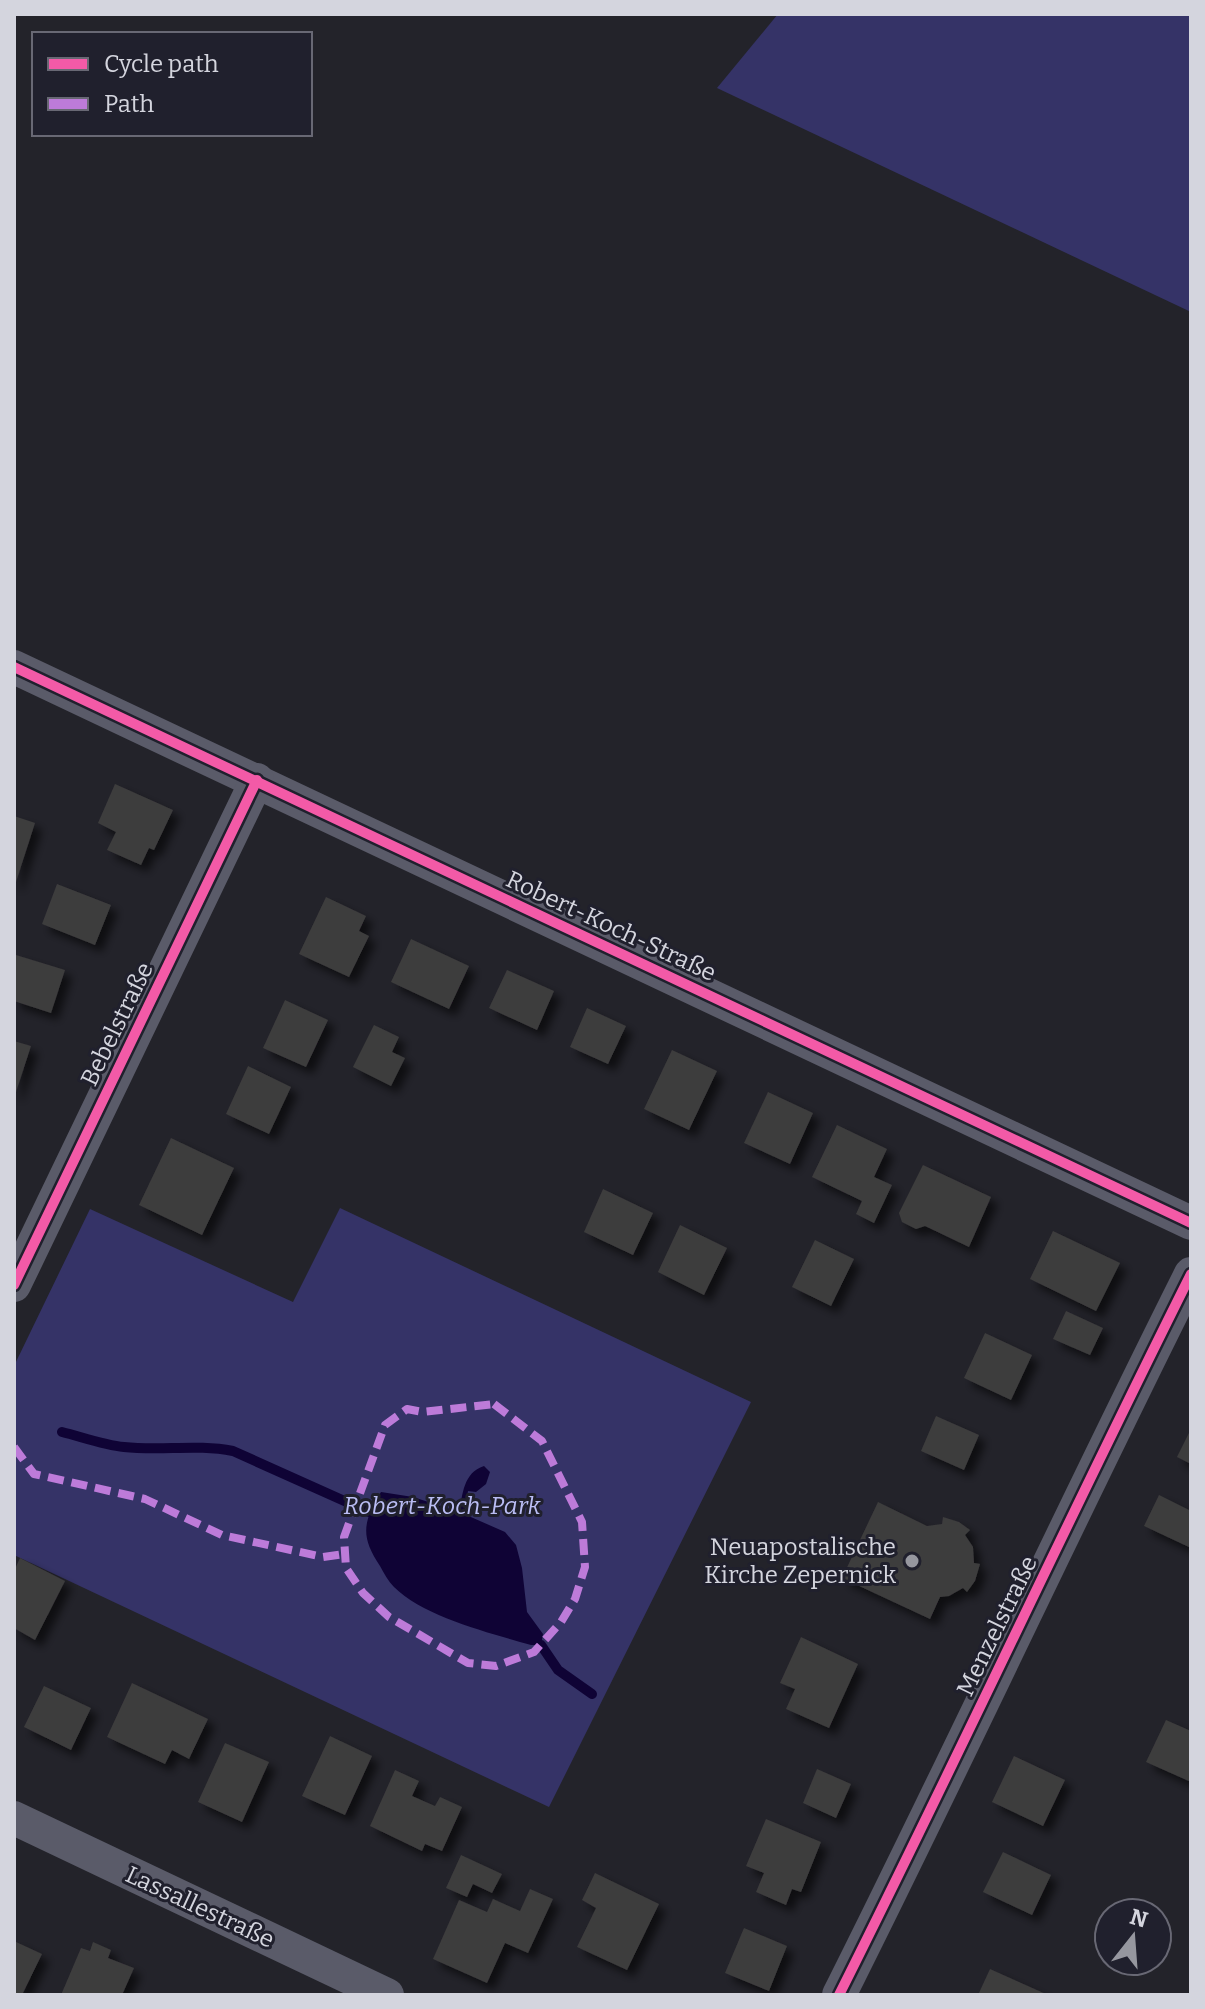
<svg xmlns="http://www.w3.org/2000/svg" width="1205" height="2009" viewBox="0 0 1205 2009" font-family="Bitter,serif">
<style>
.green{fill:#353367}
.water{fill:#0f0335}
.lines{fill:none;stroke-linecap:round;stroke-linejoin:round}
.stream{stroke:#0f0335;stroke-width:10}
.building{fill:#3d3c3d;filter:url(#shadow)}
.street{stroke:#5a5b69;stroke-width:34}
.quiet{stroke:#bd7bd9;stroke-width:8;stroke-dasharray:16 8;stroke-linecap:butt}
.cycleway-casing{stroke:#20202d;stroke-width:15}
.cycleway{stroke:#f35aa7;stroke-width:10}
.poi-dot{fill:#96979f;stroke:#20202d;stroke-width:3}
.labels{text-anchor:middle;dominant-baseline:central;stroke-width:6;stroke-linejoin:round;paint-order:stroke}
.street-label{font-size:24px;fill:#d4d5de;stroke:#20202d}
.park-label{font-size:24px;font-style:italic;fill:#babdf4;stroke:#20202d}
.poi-label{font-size:24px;fill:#d4d5de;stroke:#20202d;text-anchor:end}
</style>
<defs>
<filter id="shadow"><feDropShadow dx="7" dy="7" stdDeviation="4" flood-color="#0009"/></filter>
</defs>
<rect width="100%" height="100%" fill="#23232a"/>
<g class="green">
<path d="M 778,14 L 1191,14 L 1191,312 L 717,88 Z"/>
<path d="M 340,1208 L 751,1402 L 549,1807 L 14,1555 L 14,1366 L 90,1209 L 293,1302 Z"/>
</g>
<path class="water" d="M 484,1466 L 490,1472 L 486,1484 L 476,1492 L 468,1491 L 464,1514 L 505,1532 L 516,1545 L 522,1568 L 527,1612 L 543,1634 L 541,1645 L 531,1645 C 490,1633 424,1617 394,1587 C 388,1581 384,1573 380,1566 C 360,1536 363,1522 381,1492 L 413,1497 L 459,1512 C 463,1494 463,1473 484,1466 Z"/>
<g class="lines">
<g class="stream">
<path d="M 62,1432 C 82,1437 104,1445 124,1447 C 161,1451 197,1444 233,1451 L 369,1512"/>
<path d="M 541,1645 L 558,1670 L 592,1694"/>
</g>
</g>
<g class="building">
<path d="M 115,784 L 173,810 L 154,850 L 149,848 L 141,865 L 107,850 L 116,832 L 98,823 Z"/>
<path d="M 14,816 L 35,823 L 15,885 L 14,885 Z"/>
<path d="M 57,884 L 111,905 L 95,945 L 42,924 Z"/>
<path d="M 326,897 L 366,916 L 359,931 L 369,936 L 349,977 L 299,954 Z"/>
<path d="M 411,939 L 469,966 L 449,1009 L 391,982 Z"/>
<path d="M 16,955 L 65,970 L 51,1013 L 14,1001 L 14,962 Z"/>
<path d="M 507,970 L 554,991 L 537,1030 L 489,1008 Z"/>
<path d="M 285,1000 L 328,1020 L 306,1067 L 263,1048 Z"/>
<path d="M 587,1008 L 626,1026 L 608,1064 L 570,1047 Z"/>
<path d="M 374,1025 L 399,1037 L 392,1052 L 405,1058 L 391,1086 L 353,1067 Z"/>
<path d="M 14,1041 L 31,1046 L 15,1095 L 14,1095 Z"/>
<path d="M 672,1050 L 717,1071 L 689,1130 L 644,1109 Z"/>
<path d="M 248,1066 L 291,1087 L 269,1134 L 226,1114 Z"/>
<path d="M 768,1092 L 813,1113 L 790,1164 L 744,1143 Z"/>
<path d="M 837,1125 L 887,1149 L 874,1177 L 892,1185 L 874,1223 L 856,1214 L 862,1201 L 812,1177 Z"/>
<path d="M 171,1138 L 234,1168 L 202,1235 L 139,1205 Z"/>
<path d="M 923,1165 L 991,1197 L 969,1247 L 925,1226 L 916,1229 L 902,1222 L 899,1213 Z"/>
<path d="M 603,1189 L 653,1213 L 633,1255 L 584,1232 Z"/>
<path d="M 680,1225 L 727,1248 L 704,1295 L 658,1272 Z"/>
<path d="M 1053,1231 L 1120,1263 L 1096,1311 L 1030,1279 Z"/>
<path d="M 815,1240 L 854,1259 L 831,1306 L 792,1287 Z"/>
<path d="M 1066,1311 L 1103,1328 L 1090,1355 L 1053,1339 Z"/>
<path d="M 985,1333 L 1032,1355 L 1011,1400 L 964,1378 Z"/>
<path d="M 936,1416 L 979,1435 L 964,1470 L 921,1451 Z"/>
<path d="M 1191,1429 L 1191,1464 L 1177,1457 Z"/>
<path d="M 1159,1495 L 1191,1511 L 1191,1548 L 1144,1526 Z"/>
<path d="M 878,1502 L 927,1526 L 942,1524 L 943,1517 L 959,1522 L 970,1530 L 965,1535 L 973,1547 L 974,1563 L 980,1564 L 975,1581 L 967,1592 L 963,1588 L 949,1596 L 940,1597 L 930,1619 L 842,1578 Z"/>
<path d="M 20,1558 L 65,1581 L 35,1640 L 14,1628 L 14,1571 Z"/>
<path d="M 801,1637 L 858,1664 L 829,1728 L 786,1709 L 795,1689 L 780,1683 Z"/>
<path d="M 132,1683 L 208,1719 L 189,1759 L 172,1750 L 165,1764 L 107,1737 Z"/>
<path d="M 44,1686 L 91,1708 L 71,1750 L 24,1727 Z"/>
<path d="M 1166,1720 L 1191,1731 L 1191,1782 L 1146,1762 Z"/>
<path d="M 330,1736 L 372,1756 L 345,1815 L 302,1796 Z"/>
<path d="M 225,1743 L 269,1762 L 242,1822 L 198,1802 Z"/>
<path d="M 1014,1756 L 1065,1780 L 1043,1826 L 992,1802 Z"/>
<path d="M 817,1769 L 851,1784 L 836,1818 L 803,1803 Z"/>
<path d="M 395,1770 L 419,1781 L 412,1796 L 435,1806 L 440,1797 L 462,1807 L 442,1851 L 425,1844 L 422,1851 L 370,1826 Z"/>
<path d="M 766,1819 L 821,1842 L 801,1892 L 792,1889 L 786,1905 L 756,1892 L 764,1873 L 746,1866 Z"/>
<path d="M 1003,1852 L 1051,1875 L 1032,1915 L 983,1892 Z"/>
<path d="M 461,1855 L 502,1874 L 492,1893 L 473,1884 L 467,1897 L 446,1888 Z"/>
<path d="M 595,1873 L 659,1904 L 627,1970 L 577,1947 L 596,1908 L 582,1900 Z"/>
<path d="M 530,1889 L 553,1899 L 528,1953 L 505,1943 L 487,1983 L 433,1959 L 459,1900 L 487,1912 L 493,1899 L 520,1911 Z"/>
<path d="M 744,1928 L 787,1946 L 769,1991 L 725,1973 Z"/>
<path d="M 14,1941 L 42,1954 L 22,1995 L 14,1995 Z"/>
<path d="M 93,1942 L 111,1950 L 108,1958 L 134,1968 L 122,1995 L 61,1995 L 81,1948 L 90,1951 Z"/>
<path d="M 990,1969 L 1048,1995 L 978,1995 Z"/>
</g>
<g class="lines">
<g class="street">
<path d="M 14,667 L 1191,1223"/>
<path d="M 14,1285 L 257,780"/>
<path d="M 14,1818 L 387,1995"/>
<path d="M 839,1995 C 959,1756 1071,1513 1191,1274"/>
</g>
<g class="quiet">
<path d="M 494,1404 L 542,1441 L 582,1522 L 585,1567 L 575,1599 L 561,1622 L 534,1652 L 496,1666 L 468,1663 L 389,1617 L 363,1593 L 346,1568 L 344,1537 L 385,1425 L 407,1409 L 423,1412 Z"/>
<path d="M 14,1447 L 34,1474 L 145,1499 L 222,1535 L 323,1557 L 344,1554"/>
</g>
<defs>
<g id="cycleway">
<path d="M 14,667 L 1191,1223"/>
<path d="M 14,1285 L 257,780"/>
<path d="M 839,1995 C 959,1756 1071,1513 1191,1274"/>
</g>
</defs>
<use href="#cycleway" class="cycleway-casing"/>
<use href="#cycleway" class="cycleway"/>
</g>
<circle class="poi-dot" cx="912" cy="1561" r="8"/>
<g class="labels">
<g class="street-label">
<text transform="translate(611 926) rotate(25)">Robert-Koch-Straße</text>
<text transform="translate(117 1024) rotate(-64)">Bebelstraße</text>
<text transform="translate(997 1626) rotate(-64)">Menzelstraße</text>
<text transform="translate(200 1907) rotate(25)">Lassallestraße</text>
</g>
<g class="park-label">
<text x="442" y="1506">Robert-Koch-Park</text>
</g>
<g class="poi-label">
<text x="896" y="1547">Neuapostalische<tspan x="896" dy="28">Kirche Zepernick</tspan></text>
</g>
</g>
<rect width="1205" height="2009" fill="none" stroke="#d4d5de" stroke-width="32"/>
<rect x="32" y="32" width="280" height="104" fill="#20202d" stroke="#686874" stroke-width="2"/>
<rect x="48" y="58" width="40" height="12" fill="#f35aa7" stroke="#686874" stroke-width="2"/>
<text x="104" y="72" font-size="24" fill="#d4d5de">Cycle path</text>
<rect x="48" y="98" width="40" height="12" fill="#bd7bd9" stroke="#686874" stroke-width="2"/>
<text x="104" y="112" font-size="24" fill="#d4d5de">Path</text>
<g transform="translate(1133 1937) rotate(17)"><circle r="38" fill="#20202d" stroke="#686874" stroke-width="2"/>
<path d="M0-6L14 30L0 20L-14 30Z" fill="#96979f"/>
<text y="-12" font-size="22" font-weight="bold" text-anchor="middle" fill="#d4d5de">N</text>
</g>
</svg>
